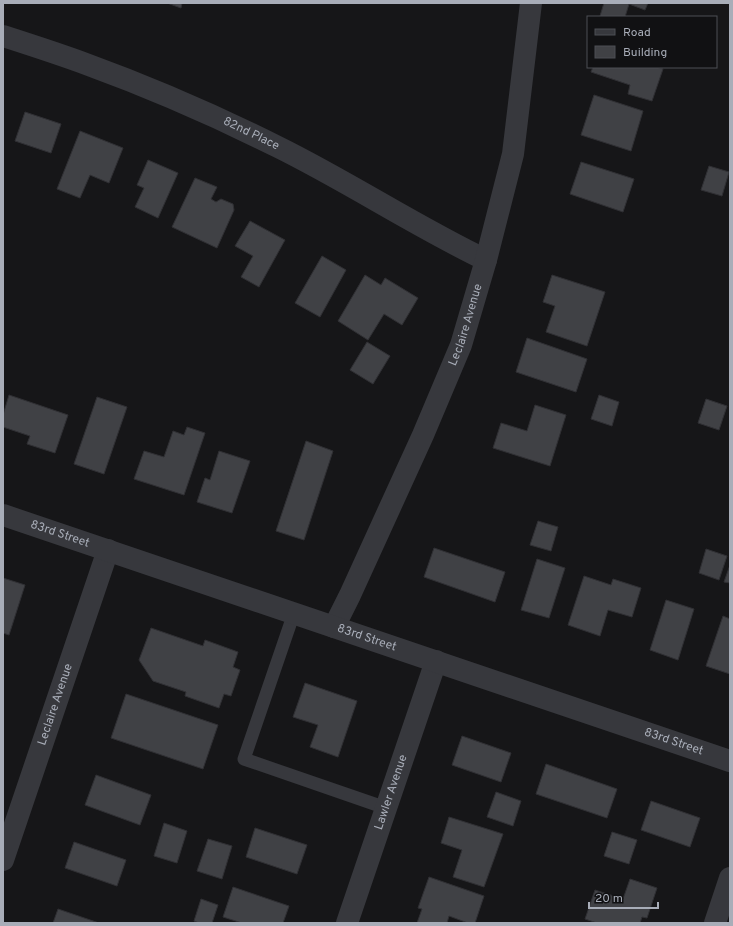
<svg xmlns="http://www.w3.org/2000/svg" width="733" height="926" viewBox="0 0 733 926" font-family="Overpass,sans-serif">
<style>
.building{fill:#404145;stroke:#303034}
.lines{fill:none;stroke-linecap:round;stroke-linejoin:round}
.service{stroke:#37383d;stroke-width:13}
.minor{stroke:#37383d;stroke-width:22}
.tertiary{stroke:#37383d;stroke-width:22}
.labels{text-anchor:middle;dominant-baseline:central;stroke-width:3;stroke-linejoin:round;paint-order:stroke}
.street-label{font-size:12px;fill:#a8adb8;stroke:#111113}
</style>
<rect width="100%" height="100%" fill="#161618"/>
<g class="building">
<path d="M 167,3 L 182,3 L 181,8 Z"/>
<path d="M 604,3 L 648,3 L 645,10 L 629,4 L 625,17 L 603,17 L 600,16 Z"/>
<path d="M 593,67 L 656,67 L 663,69 L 652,101 L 628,94 L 630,85 L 591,72 Z"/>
<path d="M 594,95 L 643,111 L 631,151 L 581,135 Z"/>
<path d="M 25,112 L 61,124 L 51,153 L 15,141 Z"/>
<path d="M 80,131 L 123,148 L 109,183 L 90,175 L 80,198 L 57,189 Z"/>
<path d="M 148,160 L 178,173 L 158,218 L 135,207 L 144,188 L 137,185 Z"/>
<path d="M 581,162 L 634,179 L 623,212 L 570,194 Z"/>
<path d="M 709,166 L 729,172 L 722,196 L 701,190 Z"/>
<path d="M 195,178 L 217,187 L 211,199 L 216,202 L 221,199 L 233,204 L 234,210 L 217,248 L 172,227 Z"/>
<path d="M 250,221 L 285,240 L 259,287 L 241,277 L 253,256 L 235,246 Z"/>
<path d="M 322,256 L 346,270 L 320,317 L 295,303 Z"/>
<path d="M 365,275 L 381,285 L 385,278 L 418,298 L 402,325 L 384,314 L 368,340 L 338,321 Z"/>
<path d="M 552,275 L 605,292 L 587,346 L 546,332 L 555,306 L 543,302 Z"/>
<path d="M 527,338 L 587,359 L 576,392 L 516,372 Z"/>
<path d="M 367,342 L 390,356 L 373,384 L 350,370 Z"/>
<path d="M 9,395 L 68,415 L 55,453 L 27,444 L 30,436 L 3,427 L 3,415 Z"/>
<path d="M 599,395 L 619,402 L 612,426 L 591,419 Z"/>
<path d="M 97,397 L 127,407 L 104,474 L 74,464 Z"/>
<path d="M 706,399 L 727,406 L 719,430 L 698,423 Z"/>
<path d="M 535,405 L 566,415 L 550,466 L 493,448 L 501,423 L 527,431 Z"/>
<path d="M 187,427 L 205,433 L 184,495 L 134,479 L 144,451 L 164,457 L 173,431 L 184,435 Z"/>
<path d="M 306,441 L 333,451 L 304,540 L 276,531 Z"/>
<path d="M 219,451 L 250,461 L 232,513 L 197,502 L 205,478 L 210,480 Z"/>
<path d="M 538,521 L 558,527 L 551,551 L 530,545 Z"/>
<path d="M 434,548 L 505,572 L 495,602 L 424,577 Z"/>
<path d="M 706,549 L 727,556 L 719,580 L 699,573 Z"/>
<path d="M 537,559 L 565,568 L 549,618 L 521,610 Z"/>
<path d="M 730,565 L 730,583 L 724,582 Z"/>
<path d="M 584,576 L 611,585 L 613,579 L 641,588 L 632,617 L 608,610 L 600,636 L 568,625 Z"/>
<path d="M 3,578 L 25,585 L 9,635 L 3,633 Z"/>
<path d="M 666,600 L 694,609 L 678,660 L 650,650 Z"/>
<path d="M 723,616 L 730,619 L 730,674 L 706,666 Z"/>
<path d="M 151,628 L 203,646 L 205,640 L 238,652 L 233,667 L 240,670 L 231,696 L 224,694 L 219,708 L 185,696 L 186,692 L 153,681 L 139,660 Z"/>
<path d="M 305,683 L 357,701 L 338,757 L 310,747 L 318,725 L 293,717 Z"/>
<path d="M 126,694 L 218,725 L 203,769 L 111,738 Z"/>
<path d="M 462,736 L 511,753 L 501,782 L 452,765 Z"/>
<path d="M 546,764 L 617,789 L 607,818 L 536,794 Z"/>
<path d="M 96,775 L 151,795 L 140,825 L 85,805 Z"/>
<path d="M 496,792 L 521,801 L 513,826 L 487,817 Z"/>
<path d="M 651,801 L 700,818 L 690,847 L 641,830 Z"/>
<path d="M 449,817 L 503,834 L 484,887 L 453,877 L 462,850 L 441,843 Z"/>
<path d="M 164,823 L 187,831 L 177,863 L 154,856 Z"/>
<path d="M 255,828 L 307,845 L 297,874 L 246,857 Z"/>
<path d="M 612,832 L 637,840 L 629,864 L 604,856 Z"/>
<path d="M 208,839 L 232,846 L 222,879 L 197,871 Z"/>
<path d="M 74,842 L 126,860 L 117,886 L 65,868 Z"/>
<path d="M 429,877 L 484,896 L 475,923 L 468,923 L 449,916 L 447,923 L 417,923 L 422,909 L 418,908 Z"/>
<path d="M 630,879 L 657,888 L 647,918 L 642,917 L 640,923 L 597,923 L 585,919 L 595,890 L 623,899 Z"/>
<path d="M 233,887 L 289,906 L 283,923 L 242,923 L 223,917 Z"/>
<path d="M 201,899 L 218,905 L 212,923 L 199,923 L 194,921 Z"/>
<path d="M 58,909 L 99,923 L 53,923 Z"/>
</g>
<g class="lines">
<path class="service" d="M 294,613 L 244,759 L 386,808"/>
<g class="minor">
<path id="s1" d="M 3,36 C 31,45 59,54 86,64 C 152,88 216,116 278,147 C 349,182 415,226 486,260"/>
<path id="s2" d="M 334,627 L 350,595 L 423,435 L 461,345 L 486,260 L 513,154 L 531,3"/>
<path id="s3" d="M 3,860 L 108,550"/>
<path id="s4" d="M 347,923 L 436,661"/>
<path d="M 715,923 L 730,878"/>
</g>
<path class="tertiary" id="s5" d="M 3,515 L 730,761"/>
</g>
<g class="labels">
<g class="street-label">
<text stroke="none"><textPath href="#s1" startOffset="267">82nd Place</textPath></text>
<text stroke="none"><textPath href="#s2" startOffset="330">Leclaire Avenue</textPath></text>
<text stroke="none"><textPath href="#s5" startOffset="60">83rd Street</textPath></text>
<text stroke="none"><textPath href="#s5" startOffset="384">83rd Street</textPath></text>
<text stroke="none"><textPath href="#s3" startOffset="164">Leclaire Avenue</textPath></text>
<text stroke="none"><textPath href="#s5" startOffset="708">83rd Street</textPath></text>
<text stroke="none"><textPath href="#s4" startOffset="138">Lawler Avenue</textPath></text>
</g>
</g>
<rect width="733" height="926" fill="none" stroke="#a8adb8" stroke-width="8"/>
<rect x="587" y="16" width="130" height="52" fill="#111113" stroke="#4d4f55"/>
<rect x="595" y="29" width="20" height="6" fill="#37383d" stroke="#4d4f55"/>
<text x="623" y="36" font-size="12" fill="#a8adb8">Road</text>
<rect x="595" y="46" width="20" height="12" fill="#404145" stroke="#4d4f55"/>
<text x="623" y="56" font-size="12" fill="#a8adb8">Building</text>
<path d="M589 902v6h69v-6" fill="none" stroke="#a8adb8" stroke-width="2"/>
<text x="595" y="902" font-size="12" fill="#a8adb8" stroke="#111113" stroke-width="3" paint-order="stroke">20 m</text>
</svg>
